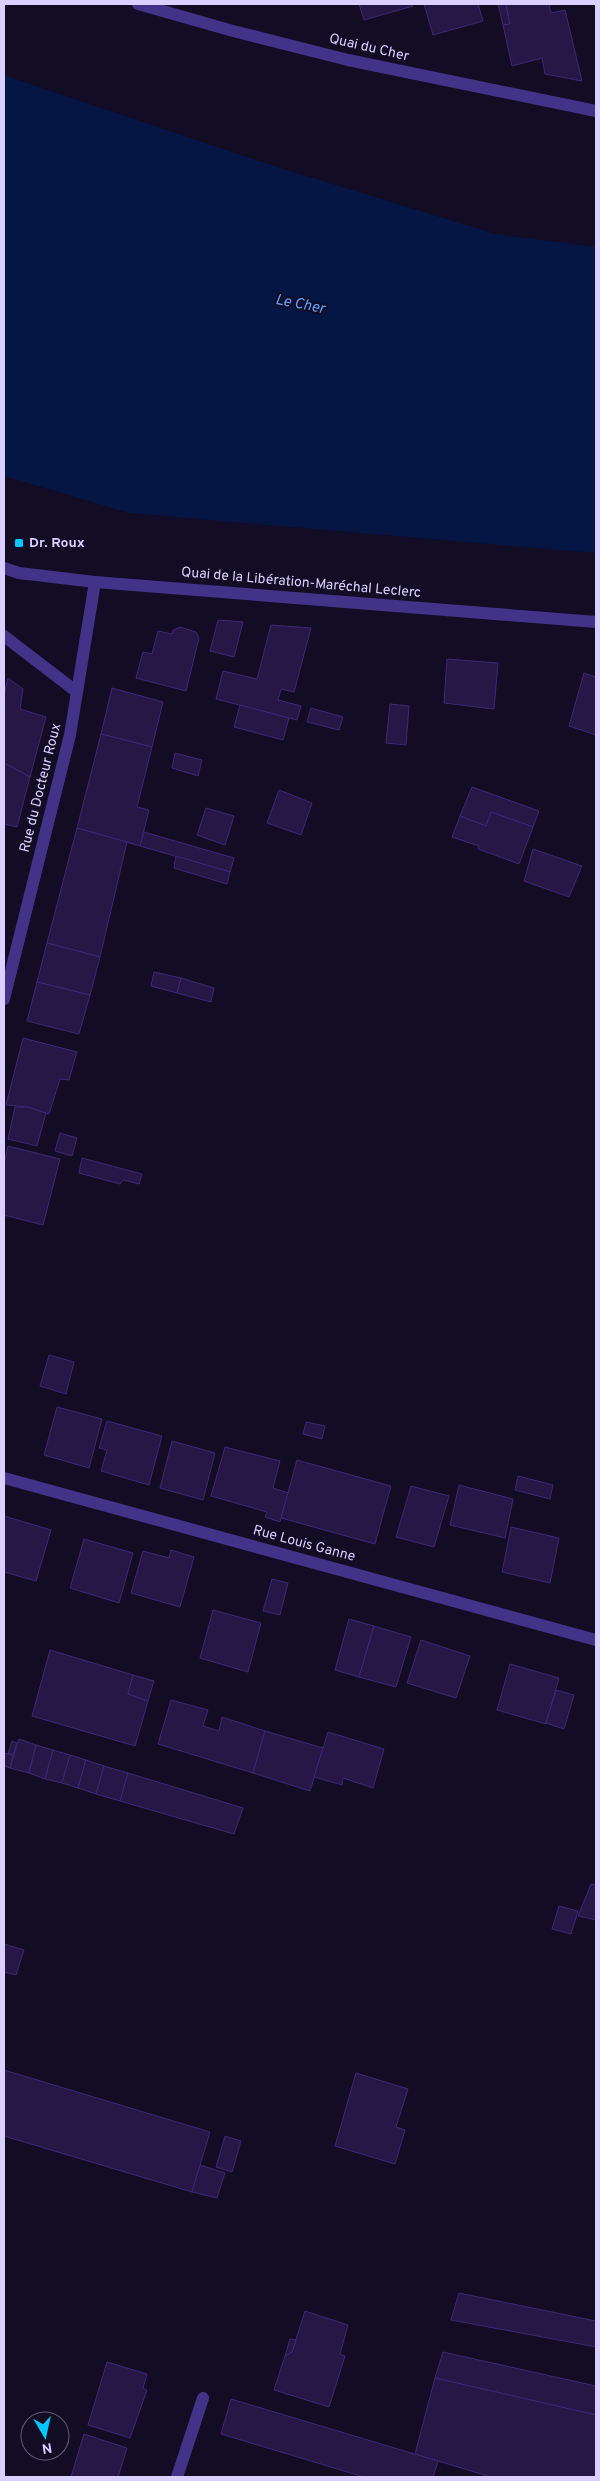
<svg xmlns="http://www.w3.org/2000/svg" width="600" height="2481" viewBox="0 0 600 2481" font-family="Overpass,sans-serif">
<style>
.water{fill:#051544}
.building{fill:#261747;stroke:#3f2775}
.lines{fill:none;stroke-linecap:round;stroke-linejoin:round}
.minor{stroke:#403388;stroke-width:12}
.poi-dot{fill:#00c6fb;stroke:#130c25;stroke-width:2}
.labels{text-anchor:middle;dominant-baseline:central;stroke-width:4;stroke-linejoin:round;paint-order:stroke}
.street-label{font-size:14px;fill:#dad0ff;stroke:#130c25}
.poi-label{font-size:14px;font-weight:bold;fill:#dad0ff;stroke:#130c25;text-anchor:start}
.water-label{font-size:15px;font-style:italic;fill:#5ea2ff;stroke:#130c25}
</style>
<rect width="100%" height="100%" fill="#130c25"/>
<path class="water" d="M 4,75 L 258,161 L 495,234 L 596,247 L 596,553 L 129,513 L 4,476 Z"/>
<g class="building">
<path d="M 359,4 L 412,4 L 413,6 L 364,20 Z"/>
<path d="M 424,4 L 478,4 L 483,21 L 433,35 Z"/>
<path d="M 498,4 L 506,4 L 510,24 L 503,25 Z"/>
<path d="M 506,4 L 549,4 L 551,13 L 565,10 L 582,81 L 545,74 L 542,58 L 512,66 L 503,25 L 510,24 Z"/>
<path d="M 218,620 L 243,622 L 234,657 L 210,651 Z"/>
<path d="M 271,625 L 311,628 L 294,692 L 281,689 L 278,700 L 301,706 L 297,720 L 216,699 L 223,671 L 257,679 Z"/>
<path d="M 180,627 L 196,632 L 199,638 L 186,691 L 136,678 L 143,652 L 152,654 L 158,631 L 172,634 L 173,630 Z"/>
<path d="M 447,659 L 498,663 L 494,709 L 444,703 Z"/>
<path d="M 584,673 L 596,677 L 596,735 L 569,726 Z"/>
<path d="M 8,678 L 23,689 L 20,709 L 46,717 L 30,777 L 4,763 L 4,695 Z"/>
<path d="M 112,688 L 163,702 L 152,747 L 101,734 Z"/>
<path d="M 390,704 L 409,706 L 406,745 L 386,743 Z"/>
<path d="M 240,705 L 289,718 L 283,740 L 234,727 Z"/>
<path d="M 311,708 L 343,717 L 339,730 L 307,722 Z"/>
<path d="M 101,734 L 152,747 L 137,807 L 149,810 L 140,846 L 77,828 Z"/>
<path d="M 175,753 L 202,760 L 198,776 L 172,768 Z"/>
<path d="M 4,763 L 30,777 L 17,827 L 4,824 Z"/>
<path d="M 472,787 L 539,811 L 533,827 L 491,812 L 486,826 L 460,816 Z"/>
<path d="M 279,790 L 312,803 L 301,835 L 267,823 Z"/>
<path d="M 206,808 L 234,816 L 225,845 L 197,835 Z"/>
<path d="M 491,812 L 533,827 L 519,864 L 478,849 L 479,846 L 452,837 L 460,816 L 486,826 Z"/>
<path d="M 77,828 L 127,842 L 100,957 L 47,943 Z"/>
<path d="M 144,832 L 234,858 L 230,872 L 140,846 Z"/>
<path d="M 533,849 L 582,866 L 569,897 L 524,881 Z"/>
<path d="M 176,856 L 230,872 L 227,884 L 174,868 Z"/>
<path d="M 47,943 L 100,957 L 90,995 L 37,982 Z"/>
<path d="M 154,972 L 181,978 L 177,993 L 151,986 Z"/>
<path d="M 181,978 L 214,988 L 211,1002 L 177,993 Z"/>
<path d="M 37,982 L 90,995 L 79,1034 L 27,1021 Z"/>
<path d="M 23,1038 L 77,1052 L 69,1080 L 60,1079 L 49,1114 L 28,1107 L 6,1105 Z"/>
<path d="M 15,1107 L 28,1107 L 46,1113 L 37,1146 L 8,1139 Z"/>
<path d="M 60,1133 L 77,1138 L 72,1156 L 55,1151 Z"/>
<path d="M 8,1146 L 60,1159 L 43,1225 L 4,1215 L 4,1164 Z"/>
<path d="M 82,1158 L 142,1174 L 139,1184 L 123,1180 L 120,1184 L 79,1173 Z"/>
<path d="M 49,1355 L 74,1362 L 66,1394 L 40,1386 Z"/>
<path d="M 57,1407 L 102,1419 L 89,1468 L 44,1455 Z"/>
<path d="M 107,1421 L 162,1436 L 149,1485 L 101,1471 L 107,1450 L 99,1448 Z"/>
<path d="M 306,1422 L 325,1426 L 322,1439 L 303,1434 Z"/>
<path d="M 172,1441 L 215,1453 L 203,1500 L 160,1488 Z"/>
<path d="M 225,1447 L 280,1461 L 273,1488 L 288,1493 L 280,1522 L 265,1517 L 267,1512 L 211,1496 Z"/>
<path d="M 297,1460 L 391,1486 L 375,1544 L 281,1518 Z"/>
<path d="M 518,1476 L 553,1485 L 550,1499 L 515,1490 Z"/>
<path d="M 459,1485 L 513,1499 L 505,1538 L 450,1525 Z"/>
<path d="M 411,1486 L 449,1496 L 434,1547 L 396,1537 Z"/>
<path d="M 4,1516 L 51,1530 L 36,1581 L 4,1572 Z"/>
<path d="M 511,1527 L 559,1538 L 550,1583 L 502,1572 Z"/>
<path d="M 84,1539 L 133,1553 L 119,1603 L 70,1588 Z"/>
<path d="M 171,1550 L 194,1557 L 180,1607 L 131,1593 L 143,1551 L 169,1558 Z"/>
<path d="M 272,1579 L 288,1583 L 280,1615 L 263,1611 Z"/>
<path d="M 213,1610 L 261,1623 L 248,1672 L 200,1658 Z"/>
<path d="M 349,1619 L 374,1626 L 359,1677 L 335,1670 Z"/>
<path d="M 374,1626 L 411,1637 L 396,1687 L 359,1677 Z"/>
<path d="M 421,1640 L 470,1656 L 456,1698 L 407,1683 Z"/>
<path d="M 50,1650 L 133,1675 L 128,1694 L 148,1701 L 135,1746 L 32,1716 Z"/>
<path d="M 510,1664 L 559,1678 L 546,1724 L 497,1710 Z"/>
<path d="M 133,1675 L 154,1681 L 148,1701 L 128,1694 Z"/>
<path d="M 556,1690 L 574,1695 L 564,1729 L 546,1723 Z"/>
<path d="M 171,1700 L 208,1710 L 203,1726 L 219,1731 L 222,1717 L 265,1731 L 253,1773 L 158,1744 Z"/>
<path d="M 265,1731 L 323,1748 L 310,1791 L 253,1773 Z"/>
<path d="M 328,1732 L 384,1749 L 373,1788 L 343,1778 L 342,1785 L 314,1777 Z"/>
<path d="M 19,1739 L 36,1745 L 29,1773 L 10,1768 Z"/>
<path d="M 12,1741 L 17,1743 L 13,1755 L 8,1754 Z"/>
<path d="M 36,1745 L 53,1750 L 45,1779 L 29,1773 Z"/>
<path d="M 53,1750 L 70,1755 L 62,1783 L 45,1779 Z"/>
<path d="M 4,1753 L 13,1755 L 10,1768 L 4,1766 Z"/>
<path d="M 70,1755 L 86,1760 L 78,1788 L 62,1783 Z"/>
<path d="M 86,1760 L 104,1766 L 96,1794 L 78,1788 Z"/>
<path d="M 104,1766 L 128,1773 L 120,1801 L 96,1794 Z"/>
<path d="M 128,1773 L 243,1808 L 234,1834 L 120,1801 Z"/>
<path d="M 591,1884 L 596,1885 L 596,1920 L 578,1916 Z"/>
<path d="M 559,1906 L 578,1911 L 571,1934 L 552,1929 Z"/>
<path d="M 4,1944 L 24,1950 L 16,1975 L 4,1972 Z"/>
<path d="M 4,2070 L 210,2132 L 192,2192 L 4,2136 Z"/>
<path d="M 356,2073 L 408,2089 L 396,2127 L 405,2130 L 395,2164 L 335,2146 Z"/>
<path d="M 225,2136 L 241,2141 L 232,2172 L 216,2167 Z"/>
<path d="M 200,2165 L 225,2173 L 217,2198 L 192,2192 Z"/>
<path d="M 459,2293 L 596,2321 L 596,2347 L 451,2320 Z"/>
<path d="M 305,2311 L 348,2325 L 340,2354 L 345,2356 L 329,2407 L 274,2390 L 285,2356 L 292,2352 Z"/>
<path d="M 290,2339 L 296,2340 L 292,2352 L 285,2356 Z"/>
<path d="M 443,2352 L 596,2386 L 596,2415 L 435,2378 Z"/>
<path d="M 107,2362 L 147,2374 L 143,2388 L 147,2390 L 130,2438 L 88,2425 Z"/>
<path d="M 435,2378 L 596,2415 L 596,2477 L 491,2477 L 415,2454 Z"/>
<path d="M 231,2399 L 438,2461 L 433,2477 L 364,2477 L 221,2434 Z"/>
<path d="M 84,2434 L 127,2448 L 118,2477 L 71,2477 Z"/>
</g>
<g class="lines">
<g class="minor">
<path d="M 138,4 L 233,31 L 348,60 L 596,111"/>
<path d="M 4,568 L 19,573 L 95,582 L 596,622"/>
<path d="M 4,636 L 77,692"/>
<path d="M 4,999 L 70,735 L 95,582"/>
<path d="M 4,1478 L 596,1640"/>
<path d="M 177,2477 L 203,2398"/>
</g>
</g>
<rect class="poi-dot" x="14" y="538" width="10" height="10" rx="2.5"/>
<g class="labels">
<g class="street-label">
<text transform="translate(369 48) rotate(13)">Quai du Cher</text>
<text transform="translate(301 583) rotate(5)">Quai de la Libération-Maréchal Leclerc</text>
<text transform="translate(41 788) rotate(-76)">Rue du Docteur Roux</text>
<text transform="translate(304 1544) rotate(15)">Rue Louis Ganne</text>
</g>
<g class="poi-label">
<text x="29" y="543">Dr. Roux</text>
</g>
<g class="water-label">
<text transform="translate(300 305) rotate(11)">Le Cher</text>
</g>
</g>
<rect width="600" height="2481" fill="none" stroke="#dad0ff" stroke-width="10"/>
<g transform="translate(45 2436) rotate(171)"><circle r="24" fill="#130c25" stroke="#635a7c"/>
<path d="M0-4L9 19L0 12L-9 19Z" fill="#00c6fb"/>
<text y="-8" font-size="14" font-weight="bold" text-anchor="middle" fill="#dad0ff">N</text>
</g>
</svg>
